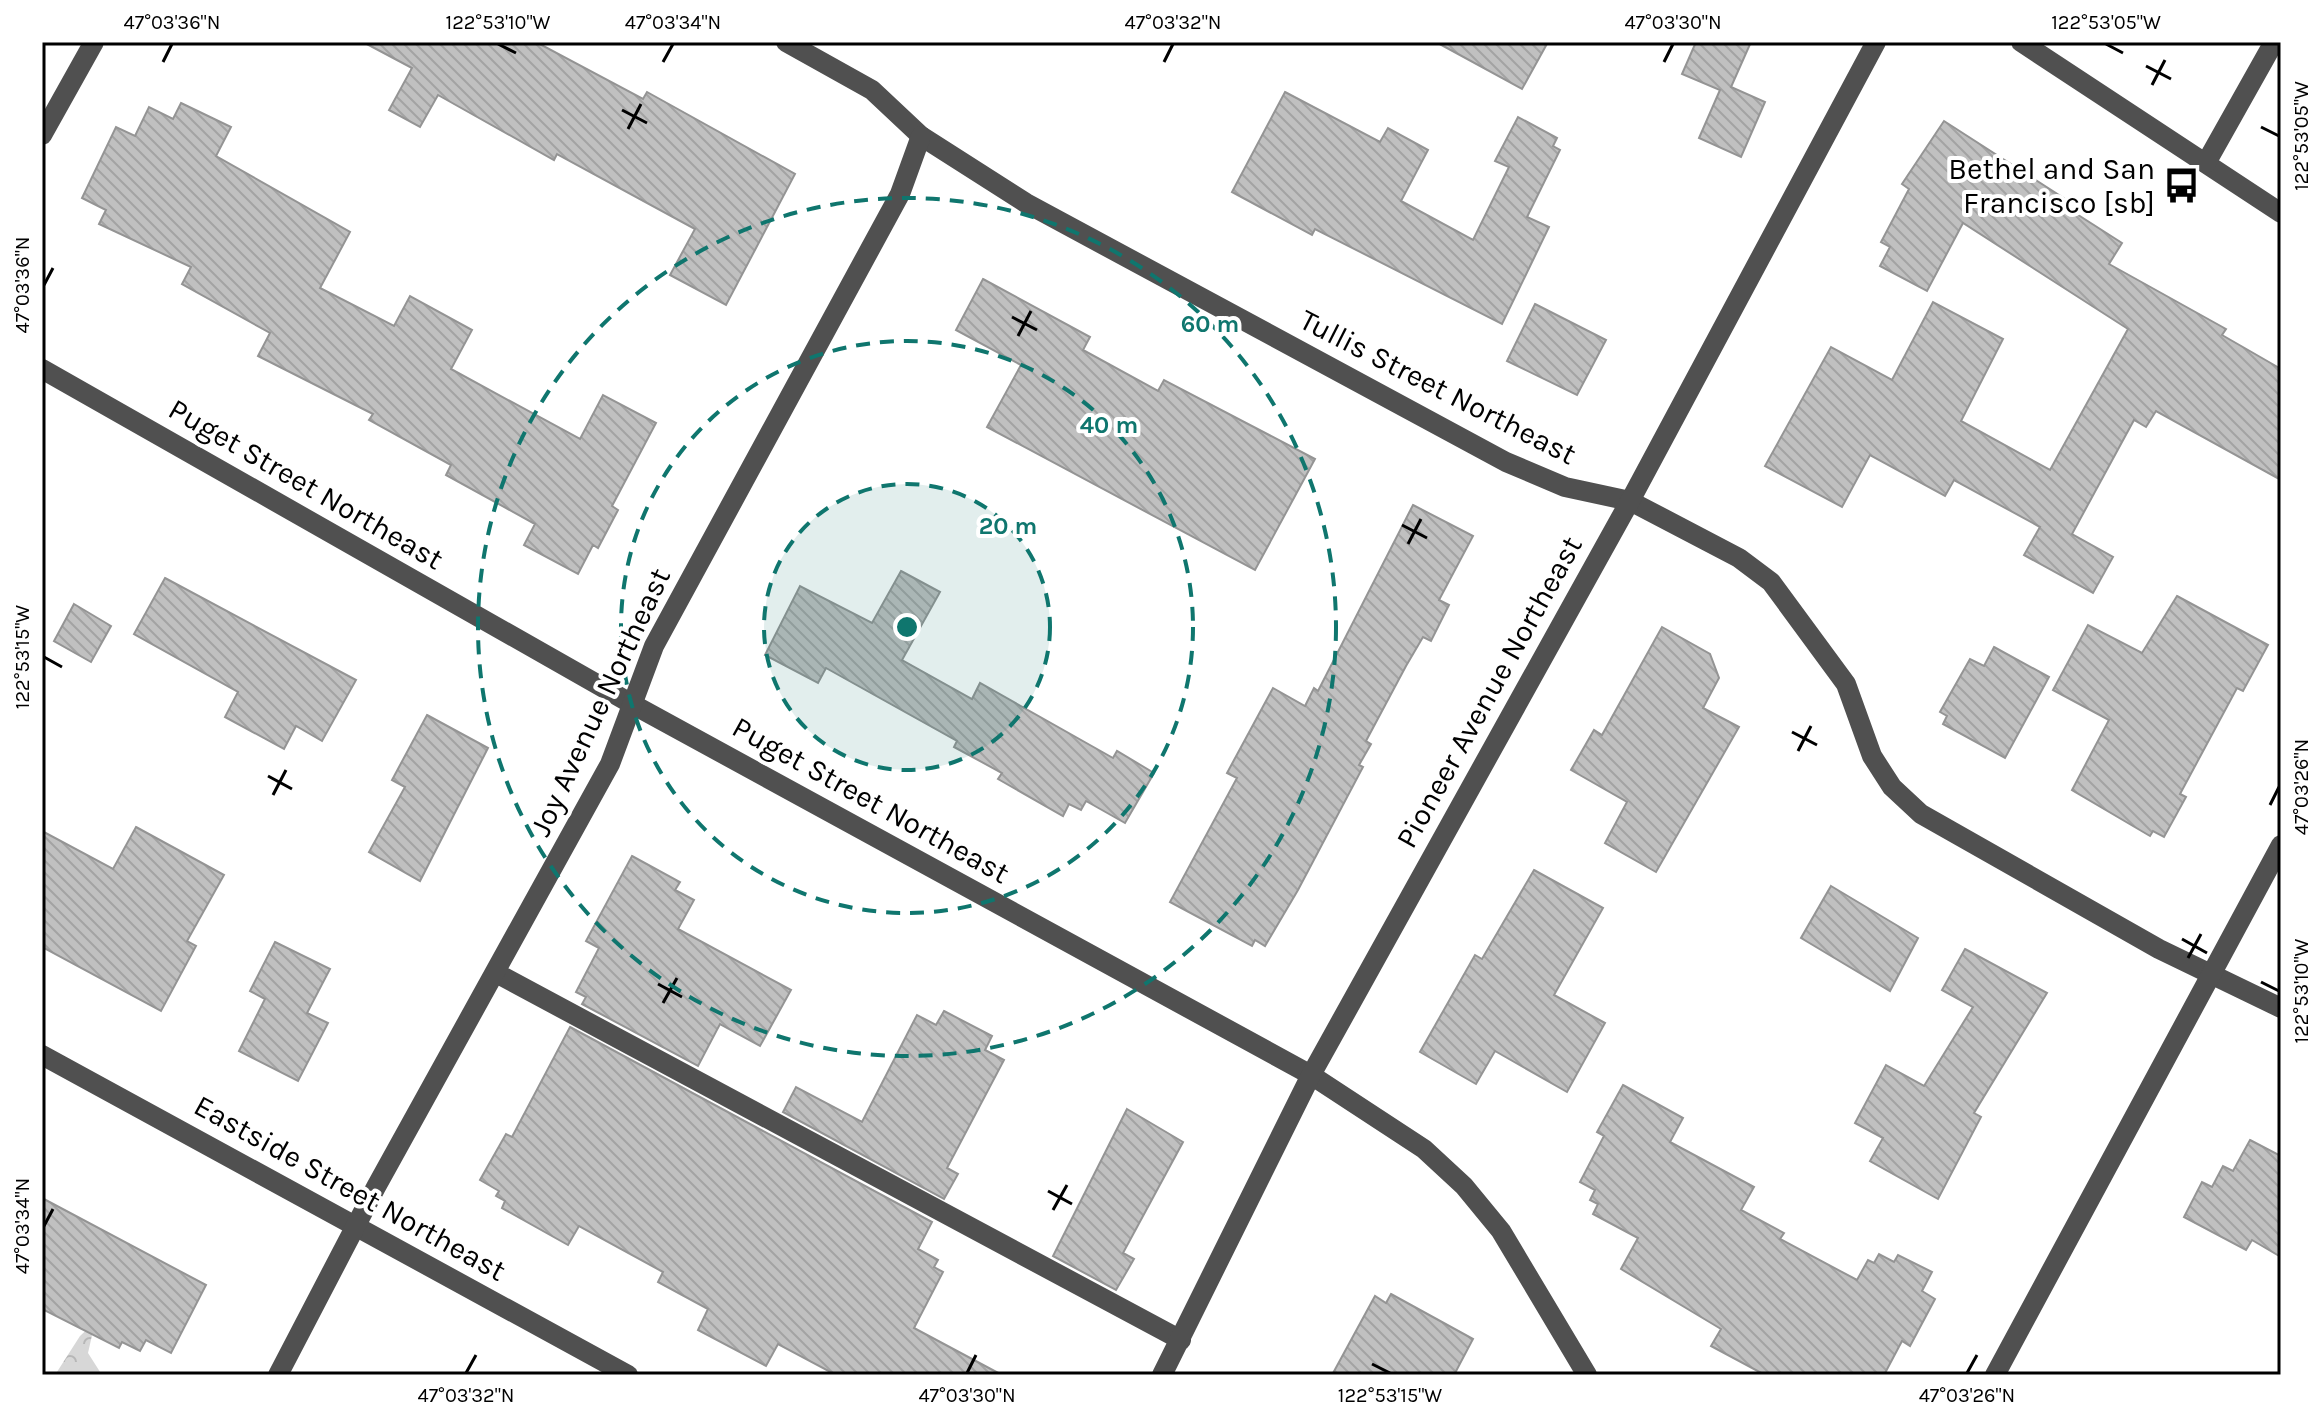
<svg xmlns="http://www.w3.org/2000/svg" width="2323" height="1417" viewBox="0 0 2323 1417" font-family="Karla,sans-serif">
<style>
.forest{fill:url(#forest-crowns)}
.building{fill:url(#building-back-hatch);stroke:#949494;stroke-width:2}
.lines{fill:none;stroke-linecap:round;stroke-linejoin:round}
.minor{stroke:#505050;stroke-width:20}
.ticks{fill:none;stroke:#000;stroke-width:3}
.ring{fill:none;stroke:#0f766e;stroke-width:4;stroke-dasharray:14 10}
.labels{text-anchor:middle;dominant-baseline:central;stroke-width:8;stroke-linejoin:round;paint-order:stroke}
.poi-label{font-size:30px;fill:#000;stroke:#fff;text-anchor:end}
.street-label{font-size:30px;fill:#000;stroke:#fff}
.centre{fill:#0f766e;stroke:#fff;stroke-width:4}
.ring-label{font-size:24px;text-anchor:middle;font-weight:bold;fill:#0f766e;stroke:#fff;stroke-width:8;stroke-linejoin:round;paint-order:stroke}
.neatline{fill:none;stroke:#000;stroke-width:3}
.ticks-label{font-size:20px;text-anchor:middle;fill:#000}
</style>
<defs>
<pattern id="forest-crowns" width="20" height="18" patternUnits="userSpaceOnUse" patternTransform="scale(2)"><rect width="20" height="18" fill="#d7d7d7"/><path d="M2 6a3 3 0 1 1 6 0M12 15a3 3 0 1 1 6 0" fill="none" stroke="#b7b7b7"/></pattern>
<pattern id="building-back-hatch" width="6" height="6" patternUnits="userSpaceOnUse" patternTransform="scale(2)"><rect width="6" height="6" fill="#c0c0c0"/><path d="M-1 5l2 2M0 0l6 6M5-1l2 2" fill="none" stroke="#a3a3a3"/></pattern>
</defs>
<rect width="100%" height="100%" fill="#fff"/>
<path class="forest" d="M 95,1322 L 88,1353 L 102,1375 L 55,1375 L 80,1336 Z"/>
<g class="building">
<path d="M 363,42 L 536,42 L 643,99 L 647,92 L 795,174 L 726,305 L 670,275 L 695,229 L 557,154 L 554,160 L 438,95 L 420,127 L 389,110 L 412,68 Z"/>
<path d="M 1436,42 L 1548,42 L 1522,89 Z"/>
<path d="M 1696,42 L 1751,42 L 1731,87 L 1765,102 L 1741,157 L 1699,138 L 1720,90 L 1682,74 Z"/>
<path d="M 1285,92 L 1380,142 L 1388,128 L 1428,150 L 1401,201 L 1473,240 L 1509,167 L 1495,161 L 1518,117 L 1557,138 L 1553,146 L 1560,150 L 1527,217 L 1549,227 L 1502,324 L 1315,229 L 1312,235 L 1232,192 Z"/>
<path d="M 181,103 L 231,127 L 216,156 L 350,232 L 320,288 L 394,326 L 410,296 L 472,330 L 451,369 L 580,439 L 603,395 L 656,423 L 612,506 L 618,510 L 598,548 L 593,545 L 578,574 L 524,545 L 535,524 L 446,475 L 451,465 L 369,420 L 373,414 L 258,356 L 270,333 L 182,284 L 191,267 L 99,224 L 106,210 L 82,198 L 116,127 L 135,136 L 149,107 L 173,119 Z"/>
<path d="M 1944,121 L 2076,206 L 2072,211 L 2122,243 L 2109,264 L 2226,329 L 2222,335 L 2281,369 L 2281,480 L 2156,411 L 2146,427 L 2134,420 L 2072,534 L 2113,557 L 2093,593 L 2024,555 L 2040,527 L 1954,480 L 1945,496 L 1870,455 L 1842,507 L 1765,466 L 1831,347 L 1892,380 L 1933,302 L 2003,339 L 1961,421 L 2050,470 L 2128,329 L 1963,223 L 1927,291 L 1880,266 L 1890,247 L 1881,242 L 1909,189 L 1902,184 Z"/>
<path d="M 983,279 L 1090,337 L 1083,350 L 1158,391 L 1164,380 L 1315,459 L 1255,570 L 987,427 L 1021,365 L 956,330 Z"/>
<path d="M 1535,304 L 1606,340 L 1577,395 L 1507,361 Z"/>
<path d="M 1413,505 L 1473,536 L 1439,600 L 1449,605 L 1431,641 L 1423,637 L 1406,666 L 1366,741 L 1371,744 L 1359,765 L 1363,767 L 1298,890 L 1265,946 L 1255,940 L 1252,946 L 1170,902 L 1237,778 L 1227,773 L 1273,688 L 1305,706 L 1314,688 L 1318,691 Z"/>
<path d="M 901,571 L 940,592 L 902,660 L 972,699 L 980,683 L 1113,758 L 1117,751 L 1154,773 L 1125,823 L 1086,801 L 1081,810 L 1069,804 L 1063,816 L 998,779 L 1002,773 L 954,747 L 957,741 L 826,668 L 818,683 L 765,655 L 800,586 L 872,623 Z"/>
<path d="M 165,578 L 356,680 L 322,741 L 296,726 L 284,749 L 225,717 L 238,692 L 134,634 Z"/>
<path d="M 2177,596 L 2268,645 L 2243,691 L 2237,688 L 2180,794 L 2186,797 L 2164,837 L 2153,831 L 2150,836 L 2072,790 L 2109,720 L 2053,690 L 2088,625 L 2142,653 Z"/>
<path d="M 74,604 L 111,626 L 91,662 L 54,641 Z"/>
<path d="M 1662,627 L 1710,654 L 1719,678 L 1703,708 L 1739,727 L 1656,872 L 1605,843 L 1627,802 L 1571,770 L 1594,730 L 1602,735 Z"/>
<path d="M 1994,647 L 2049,677 L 2005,758 L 1943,724 L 1947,716 L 1940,712 L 1970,659 L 1984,666 Z"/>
<path d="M 427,715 L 488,748 L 420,881 L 369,852 L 405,787 L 392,780 Z"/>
<path d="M 136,827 L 224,875 L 187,941 L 196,946 L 161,1011 L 42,947 L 42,831 L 113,869 Z"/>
<path d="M 632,856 L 680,882 L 675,890 L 694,900 L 678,929 L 791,990 L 760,1046 L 720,1024 L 698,1066 L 582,1004 L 586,997 L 576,992 L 599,948 L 586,941 Z"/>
<path d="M 1534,870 L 1603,908 L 1554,995 L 1605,1023 L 1567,1092 L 1495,1051 L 1476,1084 L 1420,1052 L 1475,955 L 1482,959 Z"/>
<path d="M 1831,886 L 1918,938 L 1890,991 L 1801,938 Z"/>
<path d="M 275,942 L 330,969 L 307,1013 L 328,1023 L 298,1081 L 239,1051 L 265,999 L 250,991 Z"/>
<path d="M 1965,949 L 2047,993 L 1974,1113 L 1981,1117 L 1938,1199 L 1870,1161 L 1883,1138 L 1855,1123 L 1886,1065 L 1924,1086 L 1973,1007 L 1942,990 Z"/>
<path d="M 944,1011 L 992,1036 L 985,1050 L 1004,1060 L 947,1168 L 958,1174 L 944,1199 L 783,1112 L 796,1087 L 862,1122 L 917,1015 L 936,1025 Z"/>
<path d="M 570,1027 L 932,1222 L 918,1249 L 938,1260 L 934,1267 L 943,1272 L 914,1328 L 1002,1375 L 836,1375 L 778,1344 L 766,1366 L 698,1330 L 708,1309 L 658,1282 L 663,1272 L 579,1226 L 568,1245 L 502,1208 L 505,1201 L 496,1196 L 499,1191 L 480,1180 L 506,1134 L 512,1137 Z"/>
<path d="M 1623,1085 L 1683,1118 L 1670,1142 L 1754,1187 L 1741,1210 L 1784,1233 L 1780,1239 L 1857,1280 L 1868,1260 L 1874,1263 L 1879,1254 L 1894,1262 L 1898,1255 L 1932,1272 L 1922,1291 L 1935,1299 L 1910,1346 L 1902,1341 L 1884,1375 L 1765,1375 L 1711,1346 L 1721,1329 L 1621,1269 L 1638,1238 L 1593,1214 L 1598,1204 L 1590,1200 L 1595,1190 L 1580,1182 L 1604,1136 L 1597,1132 Z"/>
<path d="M 1127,1109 L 1183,1142 L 1123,1253 L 1134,1259 L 1116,1290 L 1053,1256 Z"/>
<path d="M 2250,1140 L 2281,1156 L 2281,1257 L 2252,1240 L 2246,1250 L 2184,1217 L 2202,1182 L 2212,1187 L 2223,1166 L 2233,1171 Z"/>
<path d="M 42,1198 L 206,1285 L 171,1353 L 146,1340 L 140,1351 L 122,1342 L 119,1348 L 42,1309 Z"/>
<path d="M 1391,1294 L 1473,1339 L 1454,1375 L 1332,1375 L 1375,1296 L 1386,1303 Z"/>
</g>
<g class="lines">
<g class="minor">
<path d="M 786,42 L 872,90 L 921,136 L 1026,203 L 1506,462 L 1565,487 L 1630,501 L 1739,558 L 1771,582 L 1846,684 L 1872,756 L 1892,787 L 1921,814 L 2159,949 L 2281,1008"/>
<path d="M 2021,42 L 2281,213"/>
<path d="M 42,135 L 94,42"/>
<path d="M 2206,163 L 2274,42"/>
<path d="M 42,369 L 632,704 L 1311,1075 L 1424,1149 L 1464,1186 L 1501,1231 L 1587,1375"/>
<path d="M 496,973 L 1181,1340"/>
<path d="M 42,1055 L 628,1375"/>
<path d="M 278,1375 L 376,1187 L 610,764 L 654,646 L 900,194 L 921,136"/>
<path d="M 1162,1375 L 1311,1075 L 1630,501 L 1876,42"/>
<path d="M 1995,1375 L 2281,845"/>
</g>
</g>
<path class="ticks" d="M 498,44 L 516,53M 2106,44 L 2123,53M 163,62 L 172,44M 663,62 L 673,44M 1164,62 L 1173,44M 1664,62 L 1673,44M 2146,66 L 2171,79M 2152,85 L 2165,60M 622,110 L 647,123M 2261,127 L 2279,136M 628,129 L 641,104M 44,285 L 53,268M 1012,317 L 1037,330M 1018,336 L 1031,311M 1402,525 L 1427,538M 1408,544 L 1421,519M 44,657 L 62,667M 1792,732 L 1817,745M 1798,751 L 1811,726M 268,776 L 292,789M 273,795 L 286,770M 2270,805 L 2279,787M 2182,939 L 2207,953M 2188,958 L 2201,934M 2261,982 L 2279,991M 658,984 L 682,997M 663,1003 L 677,978M 1048,1191 L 1072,1204M 1053,1210 L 1067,1185M 44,1226 L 53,1209M 1372,1364 L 1390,1373M 466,1373 L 476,1355M 967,1373 L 976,1355M 1967,1373 L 1977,1355"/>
<circle cx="907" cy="627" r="143" fill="#0f766e" fill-opacity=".12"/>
<g class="ring">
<circle cx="907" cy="627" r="143"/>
<circle cx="907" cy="627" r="286"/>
<circle cx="907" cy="627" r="429"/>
</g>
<defs>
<symbol id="bus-bare" viewBox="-9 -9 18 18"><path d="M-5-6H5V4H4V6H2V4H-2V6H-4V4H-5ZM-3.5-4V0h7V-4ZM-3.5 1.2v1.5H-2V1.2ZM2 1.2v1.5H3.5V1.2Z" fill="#000" stroke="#fff" stroke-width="2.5" paint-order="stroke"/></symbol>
</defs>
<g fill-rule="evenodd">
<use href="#bus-bare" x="2156" y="160" width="51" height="51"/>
</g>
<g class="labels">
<g class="poi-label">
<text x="2155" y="169">Bethel and San<tspan x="2155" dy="34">Francisco [sb]</tspan></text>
</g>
<g class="street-label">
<text transform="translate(1438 387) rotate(27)">Tullis Street Northeast</text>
<text transform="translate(306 484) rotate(30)">Puget Street Northeast</text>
<text transform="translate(1489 692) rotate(-61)">Pioneer Avenue Northeast</text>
<text transform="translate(600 702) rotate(-65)">Joy Avenue Northeast</text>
<text transform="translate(871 800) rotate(29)">Puget Street Northeast</text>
<text transform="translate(350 1188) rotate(29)">Eastside Street Northeast</text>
</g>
</g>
<circle cx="907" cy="627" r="12" class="centre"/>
<g class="ring-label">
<text x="1210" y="332">60 m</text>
<text x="1109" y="433">40 m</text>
<text x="1008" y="534">20 m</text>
</g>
<rect width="2323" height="1417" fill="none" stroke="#ffffff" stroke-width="88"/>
<rect x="44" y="44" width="2235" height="1329" class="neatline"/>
<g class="ticks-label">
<text x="172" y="29">47°03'36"N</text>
<text x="498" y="29">122°53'10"W</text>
<text x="673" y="29">47°03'34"N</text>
<text x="1173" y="29">47°03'32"N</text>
<text x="1673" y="29">47°03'30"N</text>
<text x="2106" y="29">122°53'05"W</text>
<text transform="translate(2301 136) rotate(-90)" y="7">122°53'05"W</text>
<text transform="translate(22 285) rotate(-90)" y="7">47°03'36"N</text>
<text transform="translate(22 657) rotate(-90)" y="7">122°53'15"W</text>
<text transform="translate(2301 787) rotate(-90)" y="7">47°03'26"N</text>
<text transform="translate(2301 991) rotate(-90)" y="7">122°53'10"W</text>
<text transform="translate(22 1226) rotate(-90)" y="7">47°03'34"N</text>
<text x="466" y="1402">47°03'32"N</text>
<text x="967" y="1402">47°03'30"N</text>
<text x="1390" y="1402">122°53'15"W</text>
<text x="1967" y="1402">47°03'26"N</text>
</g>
</svg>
